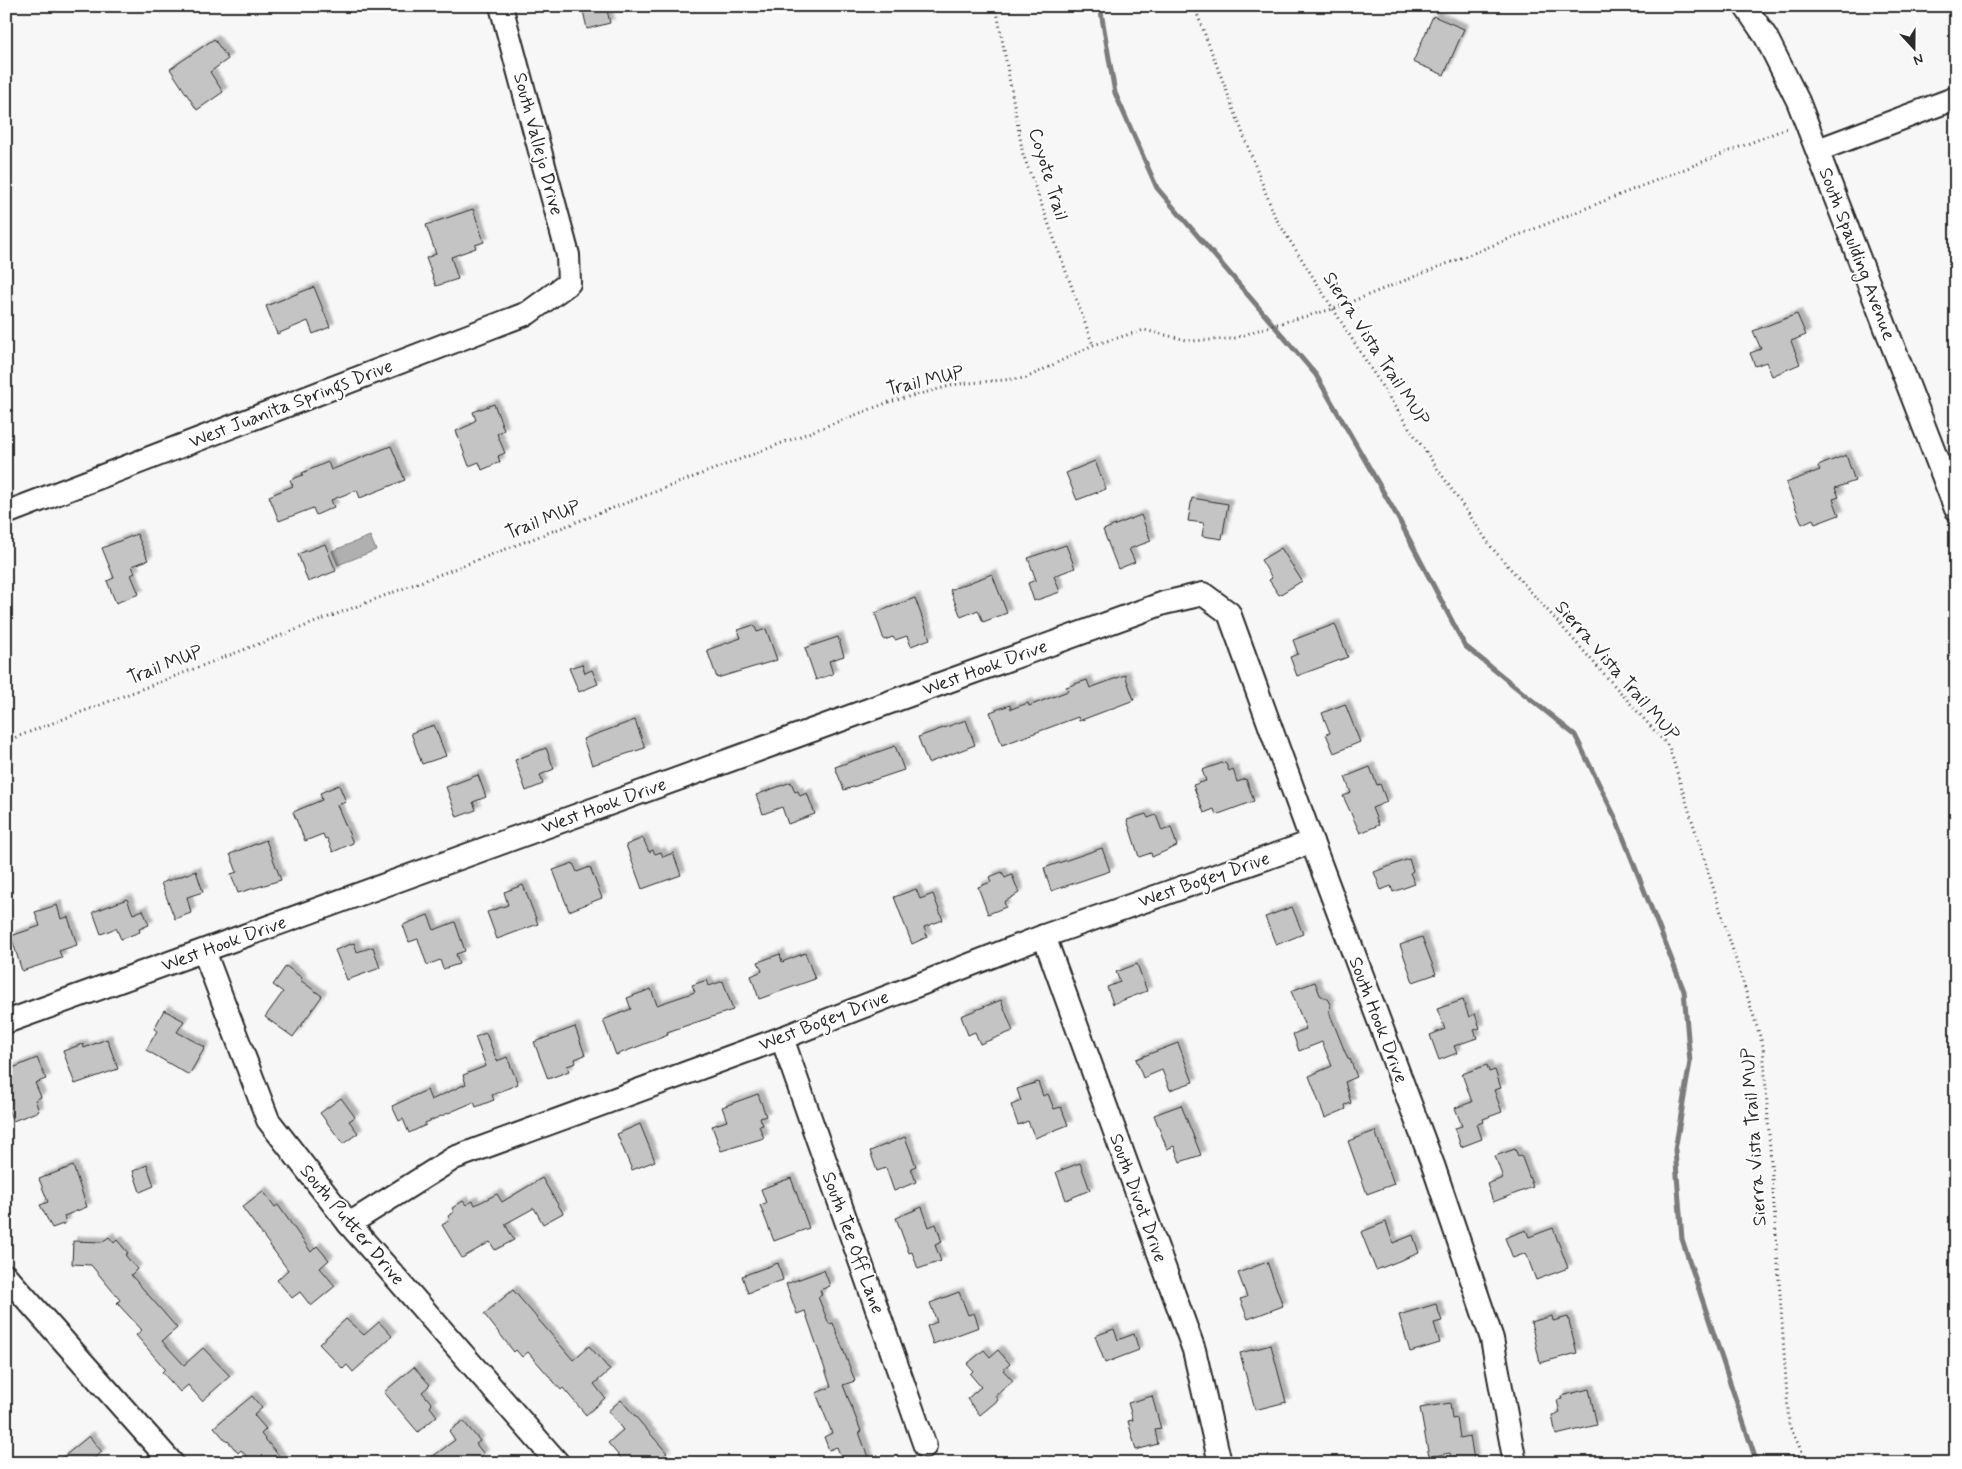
<svg xmlns="http://www.w3.org/2000/svg" width="1962" height="1469" viewBox="0 0 1962 1469" font-family="Mynerve,sans-serif">
<style>
.water{fill:#b0b0b0;stroke:#7b7b7b}
.lines{fill:none;stroke-linecap:round;stroke-linejoin:round}
.stream{stroke:#7b7b7b;stroke-width:5}
.building{fill:#c4c4c4;stroke:#2b2b2b;filter:url(#shadow)}
.minor-casing{stroke:#2b2b2b;stroke-width:26}
.path{stroke:#2b2b2b;stroke-width:3;stroke-dasharray:1 4;stroke-linecap:butt}
.minor{stroke:#fff;stroke-width:22}
.labels{text-anchor:middle;dominant-baseline:central;stroke-width:4;stroke-linejoin:round;paint-order:stroke}
.street-label{font-size:19px;fill:#2b2b2b;stroke:#fff}
</style>
<defs>
<filter id="shadow"><feDropShadow dx="4.5" dy="-4.5" stdDeviation="1" flood-color="#0004"/></filter>
</defs>
<rect width="100%" height="100%" fill="#f7f7f7"/>
<filter id="ink" filterUnits="userSpaceOnUse"><feTurbulence type="fractalNoise" baseFrequency=".02" numOctaves="2"/><feDisplacementMap in="SourceGraphic" scale="10" xChannelSelector="R" yChannelSelector="G"/><feConvolveMatrix kernelMatrix="1 2 1 2 8 2 1 2 1" color-interpolation-filters="sRGB"/></filter>
<g filter="url(#ink)">
<path class="water" d="M 370,536 L 376,550 L 338,565 L 332,551 Z"/>
<g class="lines">
<path class="stream" d="M 1100,6 L 1115,93 L 1157,188 L 1316,375 L 1396,514 L 1465,646 L 1575,735 L 1616,819 L 1684,991 L 1690,1062 L 1675,1150 L 1682,1239 L 1757,1463"/>
</g>
<g class="building">
<path d="M 582,6 L 606,6 L 610,23 L 587,29 Z"/>
<path d="M 1433,16 L 1464,29 L 1444,75 L 1413,62 Z"/>
<path d="M 214,39 L 228,59 L 210,72 L 223,92 L 197,110 L 170,69 Z"/>
<path d="M 473,209 L 484,242 L 475,245 L 476,248 L 451,257 L 458,279 L 436,286 L 426,258 L 436,254 L 426,225 Z"/>
<path d="M 314,287 L 330,327 L 313,334 L 308,321 L 277,334 L 266,306 Z"/>
<path d="M 1797,314 L 1806,335 L 1791,341 L 1800,364 L 1772,376 L 1766,362 L 1755,366 L 1750,353 L 1761,349 L 1753,331 Z"/>
<path d="M 494,404 L 504,430 L 497,434 L 505,453 L 498,456 L 500,462 L 482,470 L 479,462 L 469,466 L 456,431 L 472,424 L 471,423 L 476,420 L 473,412 Z"/>
<path d="M 391,446 L 405,480 L 360,498 L 357,490 L 331,500 L 334,507 L 316,515 L 313,508 L 279,521 L 269,496 L 293,486 L 290,480 L 303,475 L 302,473 L 328,462 L 331,470 Z"/>
<path d="M 1846,455 L 1855,481 L 1835,488 L 1839,497 L 1833,499 L 1839,515 L 1815,524 L 1813,519 L 1802,524 L 1786,483 L 1820,470 L 1818,466 Z"/>
<path d="M 1095,461 L 1106,489 L 1077,500 L 1066,473 Z"/>
<path d="M 1192,498 L 1228,504 L 1222,539 L 1202,536 L 1204,523 L 1188,521 Z"/>
<path d="M 1141,515 L 1151,541 L 1129,549 L 1135,562 L 1118,569 L 1103,530 Z"/>
<path d="M 137,534 L 148,560 L 132,566 L 135,573 L 131,575 L 139,594 L 116,603 L 107,581 L 114,578 L 102,548 Z"/>
<path d="M 325,544 L 336,571 L 308,582 L 298,554 Z"/>
<path d="M 1066,545 L 1075,568 L 1054,576 L 1060,592 L 1034,601 L 1028,583 L 1036,580 L 1028,558 Z"/>
<path d="M 1281,548 L 1302,581 L 1279,595 L 1269,580 L 1272,578 L 1261,560 Z"/>
<path d="M 992,574 L 1007,613 L 983,622 L 978,610 L 961,617 L 950,590 Z"/>
<path d="M 915,598 L 930,639 L 911,646 L 907,636 L 895,640 L 893,637 L 884,640 L 875,613 Z"/>
<path d="M 1335,624 L 1348,657 L 1297,676 L 1290,657 L 1298,654 L 1293,640 Z"/>
<path d="M 754,625 L 757,632 L 766,629 L 777,660 L 717,678 L 707,650 L 741,638 L 738,630 Z"/>
<path d="M 838,637 L 844,656 L 829,661 L 833,674 L 816,680 L 805,648 Z"/>
<path d="M 582,664 L 585,673 L 592,670 L 598,684 L 579,692 L 569,668 Z"/>
<path d="M 1125,675 L 1134,700 L 1079,721 L 1078,717 L 1002,745 L 990,712 L 1010,705 L 1011,709 L 1028,703 L 1029,706 L 1068,691 L 1066,687 L 1087,680 L 1090,688 Z"/>
<path d="M 1345,704 L 1360,742 L 1334,753 L 1326,734 L 1330,733 L 1322,713 Z"/>
<path d="M 635,720 L 645,748 L 592,765 L 583,739 Z"/>
<path d="M 966,720 L 975,745 L 928,763 L 918,737 Z"/>
<path d="M 434,725 L 446,756 L 422,764 L 411,733 Z"/>
<path d="M 895,746 L 904,770 L 844,790 L 835,767 Z"/>
<path d="M 546,748 L 554,769 L 540,775 L 543,784 L 526,791 L 515,760 Z"/>
<path d="M 1225,762 L 1229,771 L 1233,769 L 1237,782 L 1246,779 L 1254,801 L 1216,815 L 1214,809 L 1204,813 L 1193,785 L 1206,781 L 1202,770 Z"/>
<path d="M 1370,767 L 1377,785 L 1380,784 L 1387,802 L 1372,808 L 1379,825 L 1360,833 L 1343,796 L 1351,793 L 1345,777 Z"/>
<path d="M 478,775 L 486,797 L 473,802 L 476,810 L 457,817 L 446,787 Z"/>
<path d="M 791,782 L 795,792 L 798,791 L 800,796 L 807,793 L 815,814 L 788,824 L 782,807 L 763,814 L 756,795 Z"/>
<path d="M 339,785 L 346,802 L 337,805 L 353,843 L 333,852 L 327,838 L 325,839 L 323,834 L 305,841 L 293,812 L 322,800 L 320,793 Z"/>
<path d="M 1146,814 L 1148,818 L 1156,815 L 1162,831 L 1171,827 L 1177,846 L 1152,857 L 1151,853 L 1139,857 L 1127,820 Z"/>
<path d="M 643,838 L 649,852 L 653,850 L 655,854 L 661,852 L 663,857 L 673,853 L 681,875 L 642,889 L 626,845 Z"/>
<path d="M 266,840 L 281,880 L 238,893 L 231,874 L 237,872 L 230,854 Z"/>
<path d="M 1102,848 L 1110,871 L 1051,891 L 1044,868 Z"/>
<path d="M 1409,859 L 1413,871 L 1410,873 L 1415,884 L 1393,892 L 1391,886 L 1381,890 L 1374,872 Z"/>
<path d="M 573,863 L 577,872 L 590,867 L 602,898 L 569,911 L 553,870 Z"/>
<path d="M 196,871 L 203,892 L 187,897 L 191,913 L 175,919 L 161,883 Z"/>
<path d="M 1002,872 L 1005,878 L 1012,875 L 1019,893 L 1004,902 L 1006,907 L 988,914 L 978,887 L 991,882 L 989,877 Z"/>
<path d="M 523,885 L 538,924 L 497,939 L 487,912 L 508,905 L 504,892 Z"/>
<path d="M 916,889 L 920,899 L 933,894 L 943,920 L 924,927 L 927,937 L 912,944 L 894,897 Z"/>
<path d="M 127,899 L 133,914 L 143,910 L 149,925 L 139,929 L 140,932 L 121,939 L 116,928 L 101,934 L 93,912 Z"/>
<path d="M 57,905 L 61,919 L 68,917 L 77,945 L 59,951 L 62,958 L 22,971 L 11,936 L 40,926 L 35,912 Z"/>
<path d="M 1292,907 L 1303,934 L 1276,945 L 1265,917 Z"/>
<path d="M 428,915 L 434,930 L 455,922 L 465,951 L 456,954 L 459,964 L 443,969 L 440,960 L 427,965 L 418,939 L 409,942 L 403,925 Z"/>
<path d="M 1422,937 L 1436,974 L 1413,982 L 1400,945 Z"/>
<path d="M 354,943 L 357,952 L 373,947 L 380,968 L 347,980 L 335,950 Z"/>
<path d="M 805,953 L 815,979 L 759,999 L 751,976 L 762,971 L 758,962 L 780,954 L 782,962 Z"/>
<path d="M 1137,964 L 1147,991 L 1113,1004 L 1107,987 L 1120,982 L 1116,972 Z"/>
<path d="M 286,966 L 302,978 L 300,980 L 322,996 L 293,1037 L 265,1017 L 283,992 L 273,985 Z"/>
<path d="M 707,980 L 709,986 L 723,981 L 733,1010 L 667,1032 L 668,1035 L 616,1055 L 603,1020 L 631,1009 L 627,998 L 651,989 L 657,1005 L 695,992 L 692,985 Z"/>
<path d="M 1315,982 L 1320,995 L 1327,999 L 1330,1004 L 1329,1012 L 1345,1052 L 1349,1060 L 1350,1059 L 1357,1077 L 1345,1082 L 1351,1103 L 1345,1105 L 1346,1109 L 1325,1118 L 1309,1076 L 1332,1066 L 1322,1042 L 1299,1051 L 1293,1034 L 1306,1029 L 1291,991 Z"/>
<path d="M 1001,1000 L 1013,1031 L 980,1044 L 975,1032 L 968,1035 L 961,1016 Z"/>
<path d="M 1463,1000 L 1469,1017 L 1475,1014 L 1480,1028 L 1474,1030 L 1477,1038 L 1454,1046 L 1457,1053 L 1439,1060 L 1430,1035 L 1445,1029 L 1437,1009 Z"/>
<path d="M 164,1010 L 184,1021 L 177,1032 L 205,1047 L 189,1075 L 146,1050 L 157,1031 L 154,1029 Z"/>
<path d="M 575,1027 L 585,1055 L 575,1059 L 576,1063 L 567,1066 L 569,1071 L 548,1079 L 534,1042 Z"/>
<path d="M 486,1033 L 497,1061 L 507,1057 L 518,1084 L 492,1095 L 494,1100 L 476,1107 L 474,1102 L 425,1123 L 426,1125 L 409,1133 L 403,1119 L 399,1121 L 392,1106 L 427,1090 L 431,1100 L 466,1084 L 463,1075 L 486,1066 L 475,1037 Z"/>
<path d="M 107,1039 L 118,1069 L 75,1084 L 63,1051 L 83,1044 L 84,1048 Z"/>
<path d="M 1178,1043 L 1193,1082 L 1170,1090 L 1162,1070 L 1143,1078 L 1136,1059 Z"/>
<path d="M 37,1058 L 46,1079 L 35,1083 L 41,1097 L 35,1100 L 39,1111 L 13,1121 L 6,1105 L 6,1081 L 11,1079 L 8,1070 Z"/>
<path d="M 1487,1065 L 1489,1072 L 1495,1070 L 1501,1088 L 1494,1090 L 1502,1112 L 1483,1119 L 1484,1122 L 1477,1124 L 1482,1139 L 1461,1147 L 1455,1128 L 1462,1126 L 1455,1108 L 1472,1102 L 1462,1074 Z"/>
<path d="M 1038,1082 L 1043,1096 L 1048,1094 L 1054,1109 L 1061,1107 L 1068,1125 L 1035,1138 L 1028,1121 L 1018,1125 L 1011,1105 L 1021,1101 L 1017,1089 Z"/>
<path d="M 758,1094 L 766,1116 L 760,1118 L 763,1125 L 759,1126 L 764,1138 L 721,1151 L 712,1126 L 727,1121 L 722,1107 Z"/>
<path d="M 341,1098 L 355,1117 L 349,1121 L 358,1133 L 343,1144 L 320,1113 Z"/>
<path d="M 1181,1105 L 1201,1155 L 1180,1162 L 1174,1146 L 1167,1149 L 1154,1115 Z"/>
<path d="M 640,1124 L 655,1161 L 632,1170 L 617,1134 Z"/>
<path d="M 1375,1131 L 1394,1184 L 1367,1194 L 1348,1141 Z"/>
<path d="M 905,1137 L 916,1166 L 911,1168 L 916,1182 L 894,1191 L 886,1168 L 877,1171 L 870,1151 Z"/>
<path d="M 1515,1149 L 1518,1156 L 1521,1155 L 1533,1187 L 1493,1202 L 1487,1184 L 1503,1178 L 1495,1156 Z"/>
<path d="M 1080,1163 L 1090,1190 L 1066,1200 L 1056,1172 Z"/>
<path d="M 147,1165 L 154,1186 L 140,1192 L 133,1171 Z"/>
<path d="M 73,1166 L 87,1207 L 64,1216 L 66,1223 L 52,1228 L 40,1205 L 48,1202 L 39,1179 Z"/>
<path d="M 542,1178 L 563,1213 L 543,1224 L 534,1208 L 505,1224 L 514,1240 L 495,1250 L 490,1242 L 462,1258 L 442,1225 L 450,1220 L 448,1216 L 454,1212 L 452,1208 L 463,1201 L 466,1205 L 473,1201 L 475,1205 L 497,1194 L 502,1202 Z"/>
<path d="M 791,1178 L 809,1228 L 774,1241 L 760,1205 L 766,1203 L 761,1189 Z"/>
<path d="M 263,1191 L 275,1207 L 278,1205 L 311,1252 L 317,1246 L 329,1260 L 320,1268 L 335,1286 L 311,1306 L 300,1292 L 292,1298 L 277,1280 L 288,1270 L 242,1207 Z"/>
<path d="M 922,1207 L 929,1227 L 936,1224 L 942,1242 L 935,1245 L 941,1261 L 918,1269 L 912,1252 L 909,1253 L 896,1218 Z"/>
<path d="M 1386,1222 L 1393,1243 L 1413,1235 L 1419,1253 L 1376,1270 L 1361,1232 Z"/>
<path d="M 1553,1228 L 1568,1268 L 1536,1280 L 1526,1253 L 1513,1258 L 1505,1238 L 1526,1230 L 1529,1237 Z"/>
<path d="M 109,1237 L 114,1243 L 117,1240 L 128,1253 L 125,1255 L 137,1269 L 131,1275 L 177,1328 L 162,1341 L 184,1365 L 203,1348 L 230,1376 L 202,1401 L 188,1385 L 180,1392 L 162,1372 L 165,1369 L 136,1335 L 142,1330 L 117,1303 L 120,1300 L 91,1265 L 72,1264 L 73,1241 L 102,1242 Z"/>
<path d="M 1267,1262 L 1283,1306 L 1248,1319 L 1240,1299 L 1247,1297 L 1238,1273 Z"/>
<path d="M 778,1263 L 783,1280 L 748,1293 L 742,1276 Z"/>
<path d="M 824,1270 L 830,1286 L 820,1290 L 822,1295 L 818,1297 L 829,1324 L 833,1323 L 855,1381 L 843,1385 L 861,1431 L 859,1432 L 870,1463 L 843,1463 L 837,1447 L 829,1450 L 824,1437 L 832,1433 L 816,1393 L 831,1387 L 805,1311 L 797,1314 L 786,1284 Z"/>
<path d="M 513,1290 L 573,1360 L 589,1346 L 610,1370 L 594,1384 L 605,1398 L 586,1415 L 563,1388 L 561,1390 L 528,1352 L 522,1357 L 516,1350 L 514,1352 L 484,1314 Z"/>
<path d="M 959,1292 L 968,1315 L 974,1313 L 979,1327 L 933,1344 L 927,1326 L 937,1322 L 930,1303 Z"/>
<path d="M 1436,1304 L 1442,1321 L 1434,1323 L 1440,1343 L 1410,1352 L 1399,1315 Z"/>
<path d="M 1552,1316 L 1553,1321 L 1568,1317 L 1577,1353 L 1540,1363 L 1531,1322 Z"/>
<path d="M 346,1319 L 364,1335 L 379,1322 L 392,1336 L 353,1372 L 347,1365 L 343,1369 L 319,1344 Z"/>
<path d="M 1114,1329 L 1118,1340 L 1134,1334 L 1139,1350 L 1105,1363 L 1095,1336 Z"/>
<path d="M 1271,1345 L 1286,1402 L 1255,1410 L 1240,1353 Z"/>
<path d="M 984,1350 L 990,1357 L 998,1350 L 1010,1364 L 1003,1370 L 1013,1381 L 995,1396 L 998,1400 L 980,1415 L 967,1399 L 981,1387 L 970,1374 L 973,1371 L 967,1364 Z"/>
<path d="M 414,1367 L 430,1385 L 422,1392 L 432,1404 L 430,1407 L 437,1416 L 418,1432 L 384,1392 Z"/>
<path d="M 1589,1389 L 1597,1425 L 1556,1435 L 1552,1415 L 1560,1413 L 1557,1400 L 1562,1399 L 1561,1396 Z"/>
<path d="M 252,1396 L 262,1408 L 254,1415 L 266,1429 L 261,1434 L 285,1463 L 252,1463 L 241,1450 L 238,1453 L 228,1441 L 227,1442 L 214,1427 Z"/>
<path d="M 1152,1396 L 1161,1429 L 1155,1430 L 1158,1444 L 1136,1450 L 1128,1421 L 1133,1420 L 1128,1403 Z"/>
<path d="M 621,1400 L 667,1453 L 654,1463 L 625,1463 L 608,1443 L 623,1430 L 608,1411 Z"/>
<path d="M 1450,1403 L 1452,1419 L 1457,1418 L 1460,1438 L 1470,1436 L 1474,1460 L 1452,1463 L 1450,1453 L 1429,1457 L 1420,1408 Z"/>
<path d="M 463,1421 L 480,1441 L 476,1444 L 484,1454 L 473,1463 L 424,1463 L 455,1440 L 449,1431 Z"/>
<path d="M 89,1436 L 102,1452 L 88,1463 L 56,1463 Z"/>
</g>
<g class="lines">
<defs>
<g id="minor">
<path d="M 1745,6 L 1766,37 L 1798,101 L 1956,509"/>
<path d="M 1818,150 L 1956,98"/>
<path d="M 6,513 L 528,313 L 569,283 L 568,255 L 501,6"/>
<path d="M 1044,936 L 1194,1350 L 1220,1463"/>
<path d="M 204,951 L 268,1120 L 349,1224 L 558,1463"/>
<path d="M 6,1022 L 1164,603 L 1203,594 L 1229,613 L 1312,842 L 1433,1165 L 1492,1339 L 1515,1463"/>
<path d="M 782,1038 L 925,1446"/>
<path d="M 349,1224 L 454,1158 L 782,1038 L 1044,936 L 1312,842"/>
<path d="M 6,1276 L 172,1463"/>
</g>
</defs>
<use href="#minor" class="minor-casing"/>
<g class="path">
<path d="M 996,6 L 1023,154 L 1093,345"/>
<path d="M 1194,6 L 1275,217 L 1395,407 L 1492,548 L 1669,747 L 1763,1046 L 1789,1425 L 1807,1463"/>
<path d="M 6,741 L 889,402 L 958,384 L 1026,378 L 1093,345 L 1144,330 L 1191,341 L 1232,339 L 1273,325 L 1333,309 L 1790,127"/>
</g>
<use href="#minor" class="minor"/>
</g>
</g>
<g class="labels">
<g class="street-label">
<text transform="translate(538 144) rotate(75)">South Vallejo Drive</text>
<text transform="translate(1048 174) rotate(73)">Coyote Trail</text>
<text transform="translate(1857 254) rotate(69)">South Spaulding Avenue</text>
<text transform="translate(1376 349) rotate(57)">Sierra Vista Trail MUP</text>
<text transform="translate(925 381) rotate(-13)">Trail MUP</text>
<text transform="translate(291 404) rotate(-21)">West Juanita Springs Drive</text>
<text transform="translate(543 520) rotate(-21)">Trail MUP</text>
<text transform="translate(165 665) rotate(-21)">Trail MUP</text>
<text transform="translate(985 668) rotate(-20)">West Hook Drive</text>
<text transform="translate(1617 671) rotate(49)">Sierra Vista Trail MUP</text>
<text transform="translate(604 806) rotate(-20)">West Hook Drive</text>
<text transform="translate(1204 880) rotate(-19)">West Bogey Drive</text>
<text transform="translate(224 944) rotate(-20)">West Hook Drive</text>
<text transform="translate(1378 1020) rotate(69)">South Hook Drive</text>
<text transform="translate(824 1021) rotate(-21)">West Bogey Drive</text>
<text transform="translate(1754 1137) rotate(-94)">Sierra Vista Trail MUP</text>
<text transform="translate(1138 1198) rotate(70)">South Divot Drive</text>
<text transform="translate(352 1225) rotate(50)">South Putter Drive</text>
<text transform="translate(853 1243) rotate(70)">South Tee Off Lane</text>
</g>
</g>
<rect width="1962" height="1469" fill="none" stroke="#fff" stroke-width="25"/>
<rect x="12" y="12" width="1937" height="1444" fill="none" stroke="#2b2b2b" stroke-width="2" filter="url(#ink)"/>
<g transform="translate(1914 48) rotate(159)" stroke="#ffffff" stroke-width="4" paint-order="stroke">
<path d="M0-4L9 19L0 12L-9 19Z" fill="#2b2b2b"/>
<text y="-8" font-size="14" font-weight="bold" text-anchor="middle" fill="#2b2b2b">N</text>
</g>
</svg>
